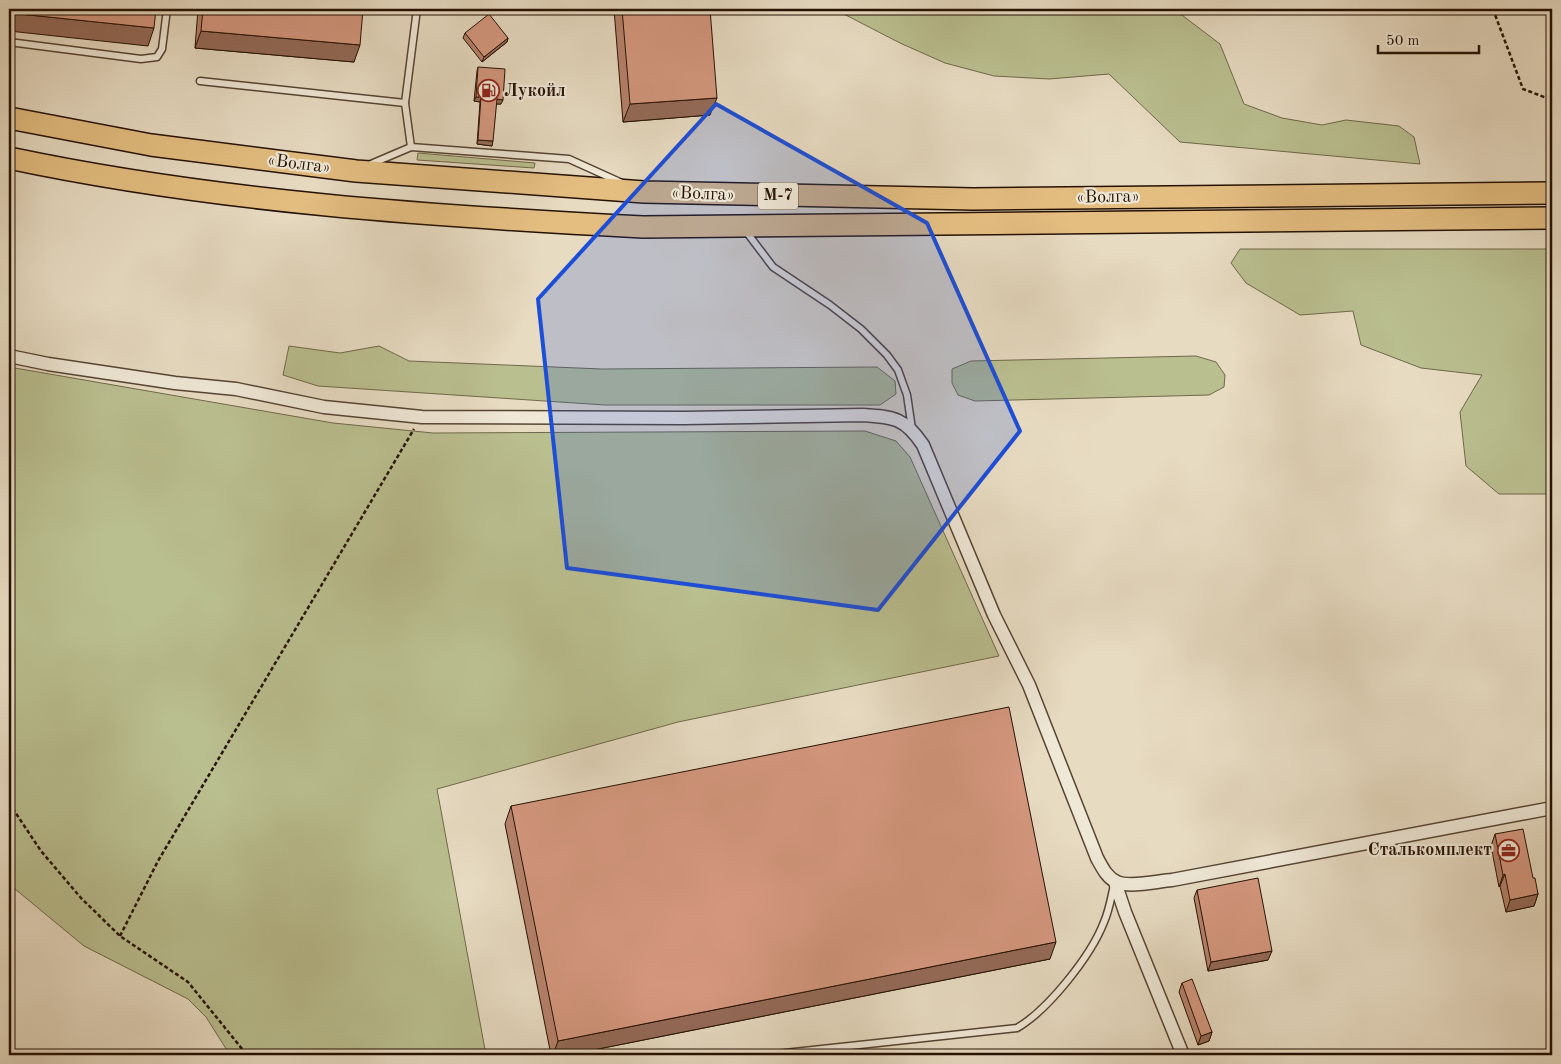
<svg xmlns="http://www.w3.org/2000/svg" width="1561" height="1064" viewBox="0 0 1561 1064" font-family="'Old Standard TT',serif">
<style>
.green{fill:#babf90;stroke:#70684a}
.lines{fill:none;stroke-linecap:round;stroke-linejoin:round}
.service-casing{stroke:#564433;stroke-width:9}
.minor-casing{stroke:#564433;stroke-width:15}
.trunk-casing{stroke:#251103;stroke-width:24}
.path{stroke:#251103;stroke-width:2.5;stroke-dasharray:4 2.5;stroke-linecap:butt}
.service{stroke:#efe8d7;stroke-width:6}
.minor{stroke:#efe8d7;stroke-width:12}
.trunk{stroke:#e4be81;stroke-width:21}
.wall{fill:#b6826c;stroke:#251103}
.shaded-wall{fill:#946a58;stroke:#251103}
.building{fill:#d4977e;stroke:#251103}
.marked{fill:#1d4ed8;fill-opacity:0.2;stroke:#1d4ed8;stroke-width:4;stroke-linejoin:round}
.labels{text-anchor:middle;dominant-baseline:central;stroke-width:4.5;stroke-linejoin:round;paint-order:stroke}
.shield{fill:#efe8d7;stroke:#625243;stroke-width:1}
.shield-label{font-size:16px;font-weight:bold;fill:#251103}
.poi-label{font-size:18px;font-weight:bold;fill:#251103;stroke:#efe8d7;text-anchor:start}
.street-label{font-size:18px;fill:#251103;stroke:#efe8d7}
</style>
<rect width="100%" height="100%" fill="#e7dbc2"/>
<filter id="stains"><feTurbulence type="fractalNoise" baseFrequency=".004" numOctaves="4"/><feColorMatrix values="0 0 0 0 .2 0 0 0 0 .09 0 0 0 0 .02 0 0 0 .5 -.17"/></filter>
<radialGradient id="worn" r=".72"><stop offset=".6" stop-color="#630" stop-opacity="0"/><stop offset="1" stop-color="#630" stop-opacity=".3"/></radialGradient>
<g class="green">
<path d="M 834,9 L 1174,9 L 1220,44 L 1244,104 L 1282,118 L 1322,125 L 1346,120 L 1399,126 L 1414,137 L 1420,164 L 1180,142 L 1109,74 L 1049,79 L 994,76 L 945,63 L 900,43 Z"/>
<path d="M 418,153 L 535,163 L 534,168 L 417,160 Z"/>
<path d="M 1240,249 L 1552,249 L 1552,494 L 1499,494 L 1466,466 L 1460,412 L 1482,375 L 1421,368 L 1361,345 L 1353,311 L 1300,315 L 1246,283 L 1231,263 Z"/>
<path d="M 289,346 L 340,353 L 379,346 L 409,361 L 602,369 L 877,367 L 895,381 L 896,394 L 880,405 L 605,405 L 318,386 L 283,375 Z"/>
<path d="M 1196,356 L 1216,362 L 1225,375 L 1224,387 L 1209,395 L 975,401 L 958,395 L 952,383 L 952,369 L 971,361 Z"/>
<path d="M 9,367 L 333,423 L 433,433 L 865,431 L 896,441 L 910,457 L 999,656 L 678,722 L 437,789 L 486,1055 L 230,1055 L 206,1017 L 188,999 L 84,946 L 9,884 Z"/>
</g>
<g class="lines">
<defs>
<g id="service">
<path d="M 9,42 L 141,59 L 157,57 L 162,49 L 167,9"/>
<path d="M 200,81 L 405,103"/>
<path d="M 411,147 L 405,103 L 417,9"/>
<path d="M 371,164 L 411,147 L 569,159 L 622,183"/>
<path d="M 745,230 L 773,267 L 830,305 L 861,329 L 887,355 L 898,370 L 907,395 L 912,429"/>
<path d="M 766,1055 L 1017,1028 C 1048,1010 1091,956 1104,922 C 1109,911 1111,898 1114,885"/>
</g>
<g id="minor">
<path d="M 9,356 L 48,364 L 175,383 L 236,389 L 324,407 L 422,417 L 684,418 L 863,415 C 894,417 905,418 923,445 L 994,615 L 1029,685 L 1097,858 C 1102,867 1107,878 1117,882 C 1130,888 1158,881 1172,880 L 1552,808"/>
<path d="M 1115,882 L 1125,912 L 1183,1055"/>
</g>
<g id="trunk">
<path d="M 9,118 L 151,145 L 356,171 L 644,192 L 973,199 L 1552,193"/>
<path d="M 9,158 C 217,202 431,216 643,227 L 1552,218"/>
</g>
</defs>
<use href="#service" class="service-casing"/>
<use href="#minor" class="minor-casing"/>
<use href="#trunk" class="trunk-casing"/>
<g class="path">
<path d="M 1494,9 L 1494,12 L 1523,89 L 1552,100"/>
<path d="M 9,803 L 41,851 L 81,898 L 120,936 L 188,982 L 247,1055"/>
<path d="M 120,936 L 158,861 L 414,429"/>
</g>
<use href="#service" class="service"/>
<use href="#minor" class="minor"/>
<use href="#trunk" class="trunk"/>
</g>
<g class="wall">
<path d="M 198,9 L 363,9 L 354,62 L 195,48 Z"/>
<path d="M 614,9 L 710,9 L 710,115 L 623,122 Z"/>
<path d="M 465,33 L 508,38 L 507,42 L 482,62 L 463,38 Z"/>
<path d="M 478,67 L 501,104 L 496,104 L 492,146 L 477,144 L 480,102 L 474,101 L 477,71 Z"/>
<path d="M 511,806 L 1050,959 L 568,1055 L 551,1055 L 505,824 Z"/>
<path d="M 1495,834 L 1533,878 L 1538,894 L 1534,906 L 1506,912 L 1500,886 L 1499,887 L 1491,846 Z"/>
<path d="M 1197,890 L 1268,960 L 1208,971 L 1194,898 Z"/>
<path d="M 1182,983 L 1212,1032 L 1209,1041 L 1198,1045 L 1179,992 Z"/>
</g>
<g class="shaded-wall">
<path d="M 10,13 L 154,28 L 148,46 L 9,31 L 9,16 Z"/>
<path d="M 201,31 L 360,45 L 354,62 L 195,48 Z"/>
<path d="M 508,38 L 507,42 L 482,62 L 484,57 Z"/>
<path d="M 476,97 L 481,97 L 480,102 L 474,101 Z"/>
<path d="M 717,98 L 710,115 L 623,122 L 630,104 Z"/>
<path d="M 497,99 L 503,100 L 501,104 L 495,104 Z"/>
<path d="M 478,140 L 493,141 L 492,146 L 477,144 Z"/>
<path d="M 1505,874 L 1500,886 L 1499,887 L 1503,875 Z"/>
<path d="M 1538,894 L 1534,906 L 1506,912 L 1510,900 Z"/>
<path d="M 1056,942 L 1050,959 L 568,1055 L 553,1055 L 558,1041 Z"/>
<path d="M 1272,951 L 1268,960 L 1208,971 L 1211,962 Z"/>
<path d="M 1212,1032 L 1209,1041 L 1198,1045 L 1201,1036 Z"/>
</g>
<g class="building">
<path d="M 10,9 L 156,9 L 154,28 L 10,13 Z"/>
<path d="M 203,9 L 363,9 L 360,45 L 201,31 Z"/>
<path d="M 622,9 L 710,9 L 717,98 L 630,104 Z"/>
<path d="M 489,14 L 508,38 L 484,57 L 465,33 Z"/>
<path d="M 478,67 L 505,69 L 503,100 L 497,99 L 493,141 L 478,140 L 481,97 L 476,97 Z"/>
<path d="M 1009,707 L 1056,942 L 558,1041 L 511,806 Z"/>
<path d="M 1523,829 L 1533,878 L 1535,878 L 1538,894 L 1510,900 L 1505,874 L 1503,875 L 1495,834 Z"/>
<path d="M 1258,878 L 1272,951 L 1211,962 L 1197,890 Z"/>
<path d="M 1192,979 L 1212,1032 L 1201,1036 L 1182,983 Z"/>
</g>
<path class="marked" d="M 716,104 L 927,223 L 1020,431 L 878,610 L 567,568 L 538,299 Z"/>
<defs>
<symbol id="fuel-ring" viewBox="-11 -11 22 22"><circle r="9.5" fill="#efe8d7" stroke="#8f2418" stroke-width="1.5"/><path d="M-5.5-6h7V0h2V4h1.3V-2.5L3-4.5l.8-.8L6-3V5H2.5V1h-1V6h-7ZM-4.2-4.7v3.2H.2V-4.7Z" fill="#8f2418"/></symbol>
<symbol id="office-ring" viewBox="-11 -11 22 22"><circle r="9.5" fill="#efe8d7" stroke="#8f2418" stroke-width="1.5"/><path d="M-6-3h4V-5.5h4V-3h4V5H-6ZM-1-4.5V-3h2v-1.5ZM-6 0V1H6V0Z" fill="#8f2418"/></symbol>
</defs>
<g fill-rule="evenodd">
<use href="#fuel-ring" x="476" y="78" width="25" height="25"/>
<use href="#office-ring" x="1496" y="838" width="25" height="25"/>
</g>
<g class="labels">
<rect class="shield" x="758" y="182.5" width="40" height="27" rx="4"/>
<g class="shield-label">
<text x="778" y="196">М-7</text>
</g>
<g class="poi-label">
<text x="504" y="91">Лукойл</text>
<text x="1492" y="850" text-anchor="end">Сталькомплект</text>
</g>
<g class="street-label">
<text transform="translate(299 164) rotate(7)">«Волга»</text>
<text transform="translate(703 194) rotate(2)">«Волга»</text>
<text transform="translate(1108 197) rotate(-1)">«Волга»</text>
</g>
</g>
<rect width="1561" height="1064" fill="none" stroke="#e7dbc2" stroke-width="30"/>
<rect x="10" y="10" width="1541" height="1044" fill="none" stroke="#251103" stroke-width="2.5"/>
<rect x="15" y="15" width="1531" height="1034" fill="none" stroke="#251103"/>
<path d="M1378 45v8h101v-8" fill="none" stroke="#251103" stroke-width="2.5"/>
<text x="1386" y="45" font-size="15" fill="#251103" stroke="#efe8d7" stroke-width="4" paint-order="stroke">50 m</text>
<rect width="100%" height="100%" filter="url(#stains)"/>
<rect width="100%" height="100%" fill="url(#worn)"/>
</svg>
